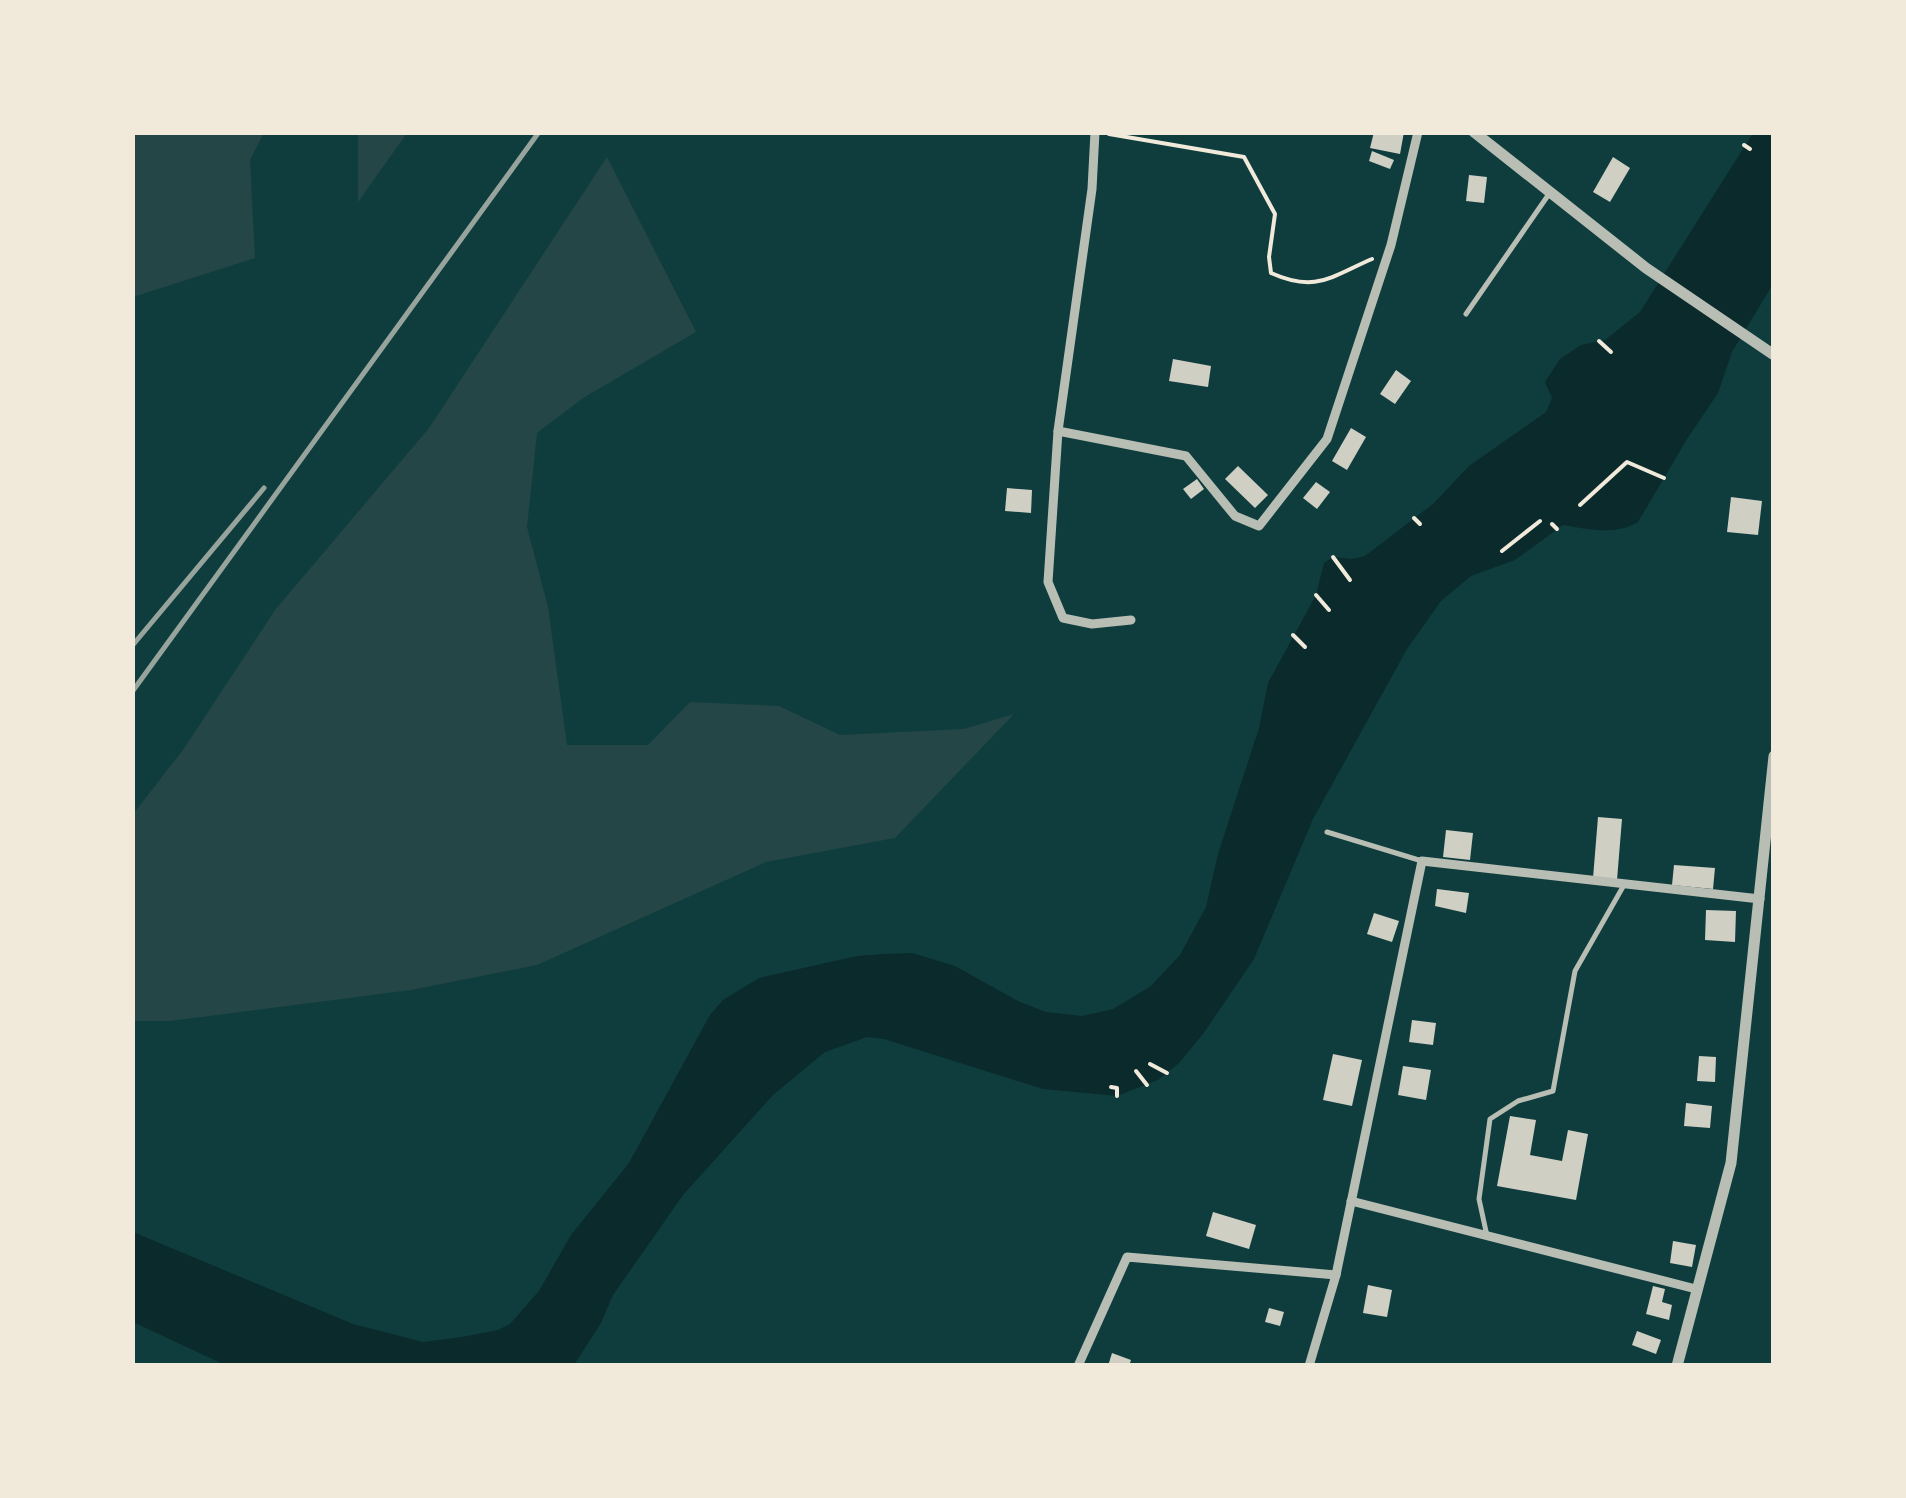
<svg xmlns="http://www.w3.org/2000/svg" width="1906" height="1498" viewBox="0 0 1906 1498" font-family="'IBM Plex Sans',sans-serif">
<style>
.green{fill:#244646}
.water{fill:#0a2a2b}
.building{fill:#cfcfc3}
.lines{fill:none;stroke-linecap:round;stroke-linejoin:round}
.path{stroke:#f1e9da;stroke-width:4}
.service{stroke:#b8beb3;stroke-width:5}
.minor{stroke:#b8beb3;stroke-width:9}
.tertiary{stroke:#b8beb3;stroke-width:11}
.rail{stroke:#97a49c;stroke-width:5}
</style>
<rect width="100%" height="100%" fill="#0f3d3e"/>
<g class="green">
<path d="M 133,132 L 264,133 L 250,160 L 255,258 L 133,297 Z"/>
<path d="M 358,133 L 407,133 L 358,202 Z"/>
<path d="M 607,157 L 696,332 L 583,398 L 537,433 L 527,527 L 548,607 L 567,745 L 648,745 L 690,702 L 779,706 L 840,735 L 964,729 L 1014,714 L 895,838 L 766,862 L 537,965 L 411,990 L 170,1021 L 133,1021 L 133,814 L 183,750 L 275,610 L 429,428 Z"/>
</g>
<path class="water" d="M 1753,133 L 1773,133 L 1773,284 L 1732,352 L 1718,393 L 1687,439 L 1638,522 C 1615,536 1588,529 1563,525 L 1515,560 L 1471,576 L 1441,601 L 1407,649 L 1313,819 L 1254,959 L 1203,1034 L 1179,1063 L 1158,1080 L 1117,1096 L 1043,1089 L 884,1039 L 867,1037 L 825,1052 L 773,1095 L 683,1195 L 613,1295 L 601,1323 L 574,1365 L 225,1365 L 133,1322 L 133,1232 L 353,1324 L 423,1342 L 462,1337 L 498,1330 L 510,1324 L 539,1291 L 571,1235 L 629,1163 L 710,1015 L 723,1000 L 759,978 L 857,956 L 885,954 L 912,953 L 955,966 L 1020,1002 L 1046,1012 L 1082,1016 L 1113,1009 L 1151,986 L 1180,955 L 1206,907 L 1218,854 L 1259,728 L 1268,683 L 1316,595 L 1324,563 L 1333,557 L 1352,559 L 1365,556 L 1433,504 L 1469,466 L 1546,412 L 1552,398 L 1545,382 L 1560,359 L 1581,345 L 1605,340 L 1640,312 Z"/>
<g class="building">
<path d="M 1374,132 L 1404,132 L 1400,154 L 1370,148 Z"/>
<path d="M 1372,151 L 1394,160 L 1390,169 L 1369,161 Z"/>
<path d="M 1613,157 L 1630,168 L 1610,202 L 1593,192 Z"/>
<path d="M 1469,175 L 1487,177 L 1484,203 L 1466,201 Z"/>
<path d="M 1173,359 L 1211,366 L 1208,387 L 1169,381 Z"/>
<path d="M 1396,370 L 1411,381 L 1395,404 L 1380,394 Z"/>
<path d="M 1351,428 L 1366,437 L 1347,470 L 1332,461 Z"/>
<path d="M 1238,466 L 1268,495 L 1255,508 L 1225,479 Z"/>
<path d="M 1197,479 L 1204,489 L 1191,499 L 1183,489 Z"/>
<path d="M 1316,482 L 1330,492 L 1317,509 L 1303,498 Z"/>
<path d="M 1007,488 L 1032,490 L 1031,513 L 1005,511 Z"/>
<path d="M 1731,497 L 1762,501 L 1758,535 L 1727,532 Z"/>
<path d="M 1598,817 L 1622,819 L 1617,880 L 1593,878 Z"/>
<path d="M 1446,830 L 1473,833 L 1470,860 L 1443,857 Z"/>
<path d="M 1674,865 L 1715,868 L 1713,889 L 1672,885 Z"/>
<path d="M 1437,889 L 1469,893 L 1466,913 L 1435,906 Z"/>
<path d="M 1706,910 L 1736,911 L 1735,942 L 1705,940 Z"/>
<path d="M 1374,913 L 1399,921 L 1392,942 L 1367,934 Z"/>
<path d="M 1412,1020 L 1436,1023 L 1433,1045 L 1409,1042 Z"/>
<path d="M 1333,1054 L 1362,1060 L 1352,1106 L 1323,1100 Z"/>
<path d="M 1699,1056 L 1716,1057 L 1715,1082 L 1697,1081 Z"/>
<path d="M 1403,1066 L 1431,1070 L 1426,1100 L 1398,1095 Z"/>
<path d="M 1686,1103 L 1712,1106 L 1710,1128 L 1684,1126 Z"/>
<path d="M 1510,1116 L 1536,1120 L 1530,1155 L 1562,1161 L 1568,1130 L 1588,1134 L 1576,1200 L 1497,1186 Z"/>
<path d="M 1213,1212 L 1256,1225 L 1249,1249 L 1206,1236 Z"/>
<path d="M 1673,1241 L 1696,1245 L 1692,1267 L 1670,1263 Z"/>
<path d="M 1368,1285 L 1392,1290 L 1387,1317 L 1363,1313 Z"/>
<path d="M 1653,1286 L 1665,1289 L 1662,1302 L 1672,1305 L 1669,1320 L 1646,1314 Z"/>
<path d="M 1269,1308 L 1284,1312 L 1280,1326 L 1265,1322 Z"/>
<path d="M 1637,1331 L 1661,1340 L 1656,1354 L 1632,1345 Z"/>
<path d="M 1112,1353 L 1131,1360 L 1129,1366 L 1108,1366 Z"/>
</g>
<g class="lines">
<g class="path">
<path d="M 1109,134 L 1244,157 L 1275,214 L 1269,257 L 1271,273 C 1316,293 1330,277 1372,259"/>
<path d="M 1744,145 L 1750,149"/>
<path d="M 1599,341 L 1611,352"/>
<path d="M 1580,505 L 1627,462 L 1664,478"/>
<path d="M 1414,518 L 1420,524"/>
<path d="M 1552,524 L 1557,529"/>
<path d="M 1502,551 L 1540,521"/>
<path d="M 1333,557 L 1350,580"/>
<path d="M 1316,595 L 1329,610"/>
<path d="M 1293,635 L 1305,647"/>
<path d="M 1150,1064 L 1167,1073"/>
<path d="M 1136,1071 L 1147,1085"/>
<path d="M 1111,1087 L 1117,1088 L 1117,1096"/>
</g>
<g class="service">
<path d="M 1466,314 L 1549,194"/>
<path d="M 1327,832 L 1422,861"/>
<path d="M 1487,1236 L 1479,1199 L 1490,1119 L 1518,1101 L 1553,1091 L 1575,971 L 1624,885"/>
</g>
<g class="minor">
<path d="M 1095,132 L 1092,189 L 1058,431 L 1048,582 L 1063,618 L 1092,624 L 1131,620"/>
<path d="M 1058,431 L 1186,456 L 1235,516 L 1259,526 L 1327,439 L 1391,245 L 1418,132"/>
<path d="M 1351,1201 L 1696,1289"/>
<path d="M 1078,1366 L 1127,1257 L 1336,1275"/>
<path d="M 1309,1366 L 1336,1275 L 1422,861 L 1760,899"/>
</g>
<g class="tertiary">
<path d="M 1474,132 L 1646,268 L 1774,355"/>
<path d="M 1677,1366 L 1731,1163 L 1774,756"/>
</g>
<g class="rail">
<path d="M 132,646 L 264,488"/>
<path d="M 132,692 L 539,132"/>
</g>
</g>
<rect width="1906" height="1498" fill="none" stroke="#f1e9da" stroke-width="270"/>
</svg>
